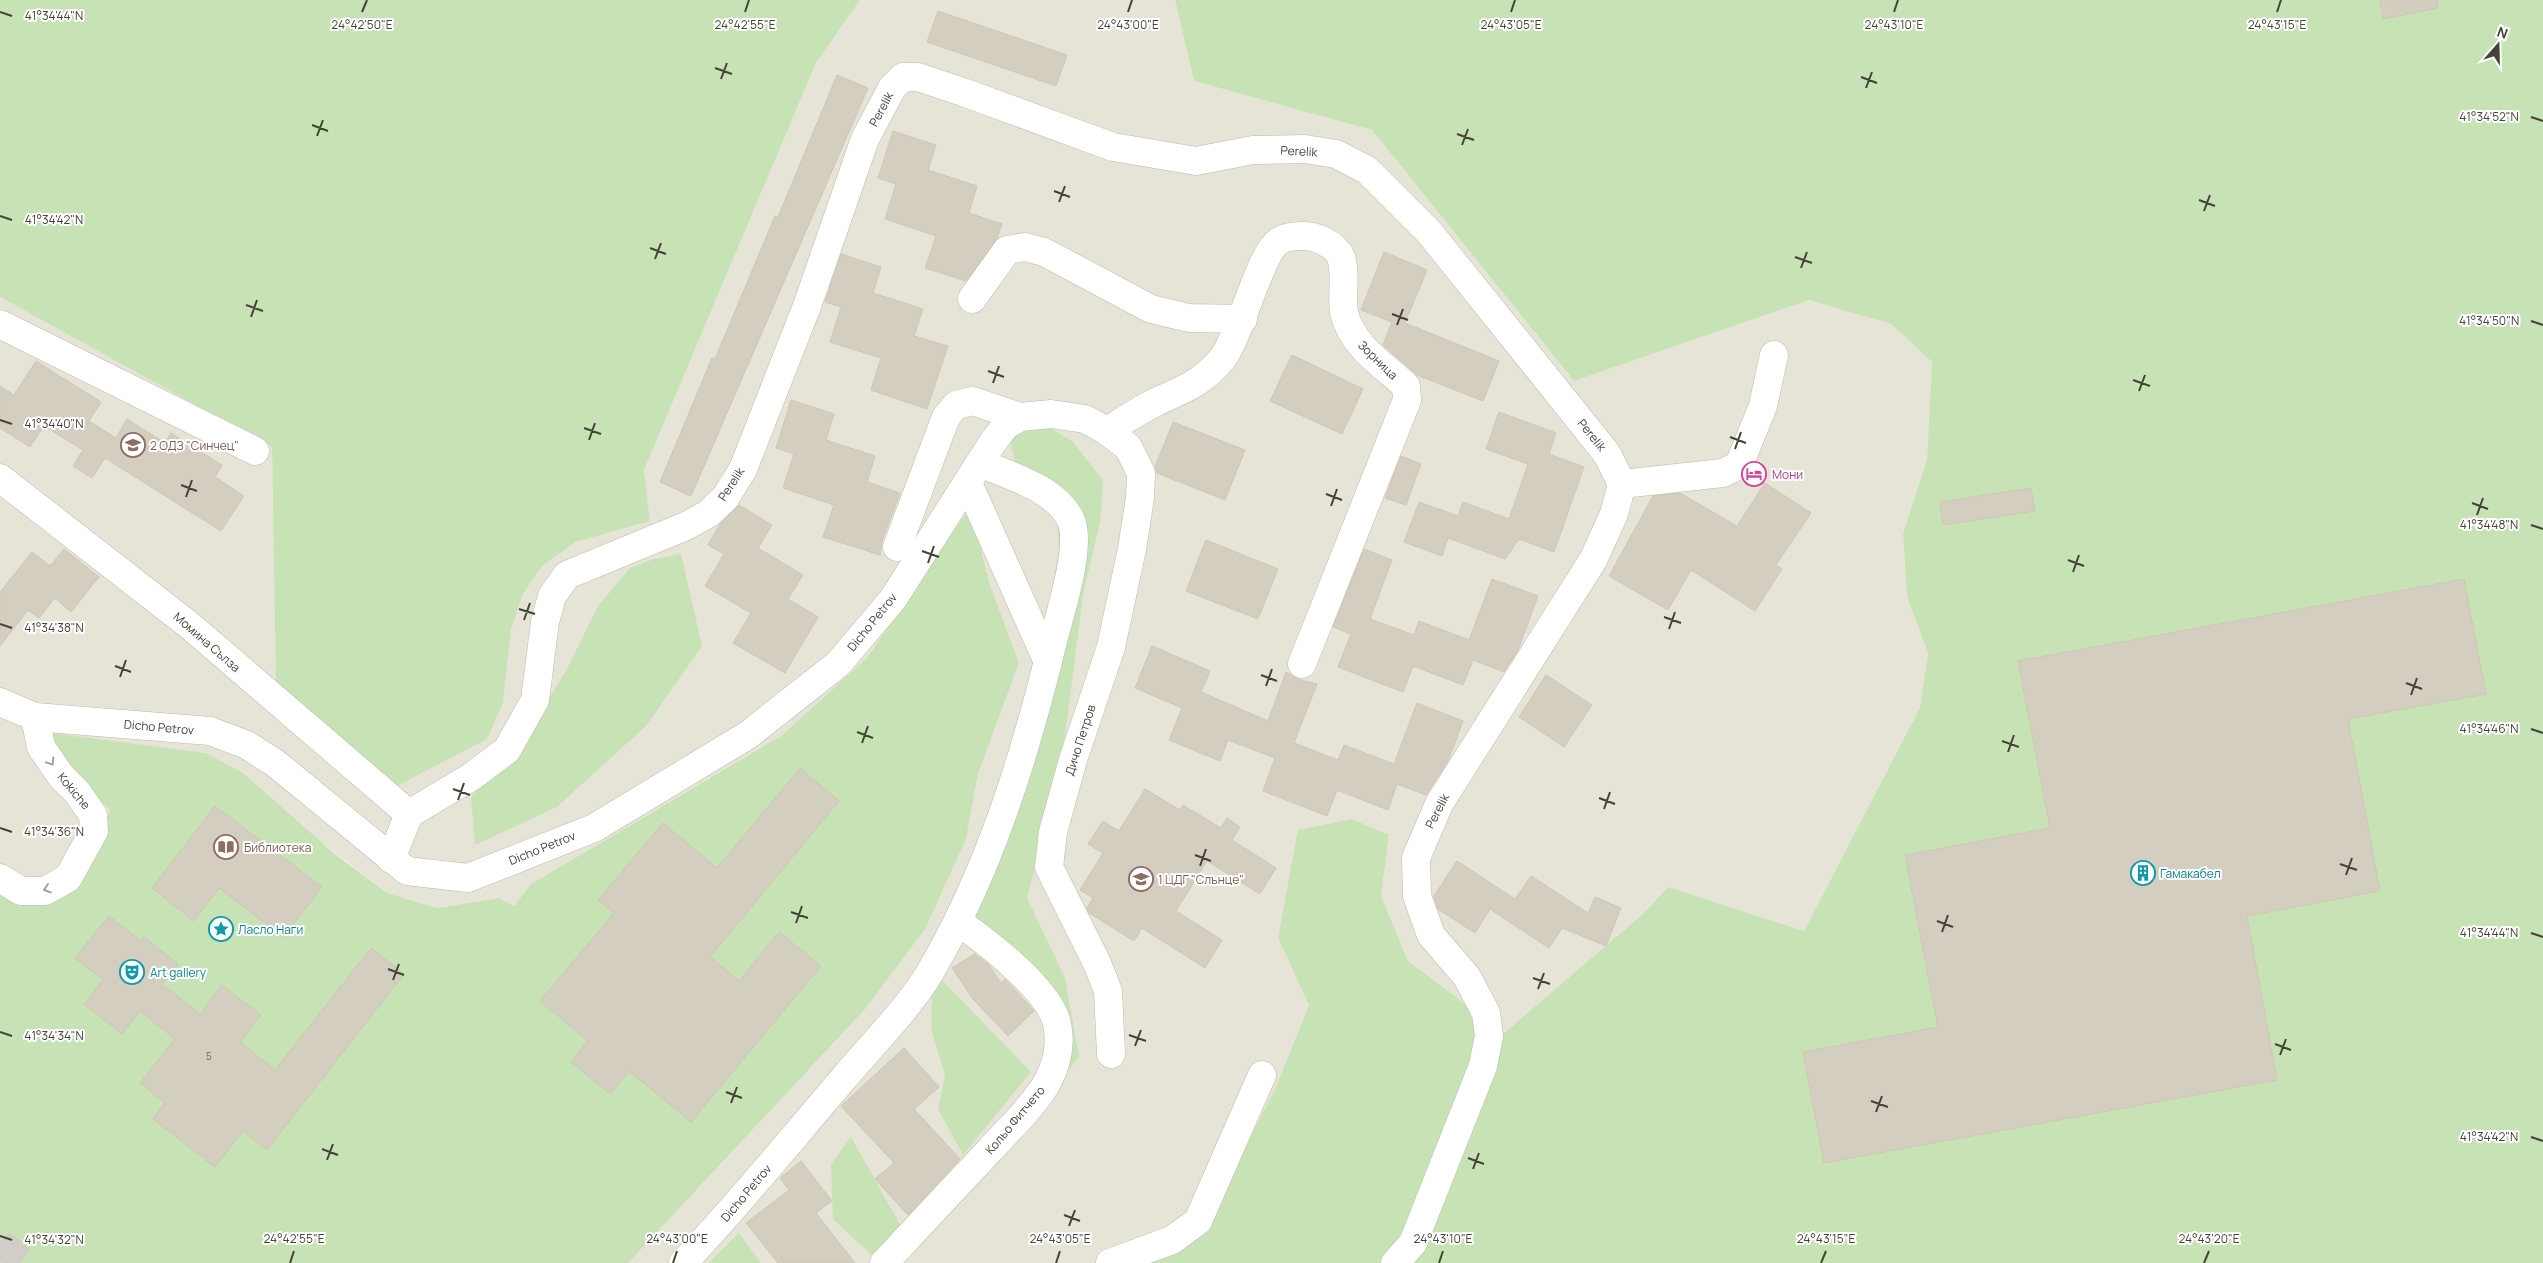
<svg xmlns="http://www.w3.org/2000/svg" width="2543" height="1263" viewBox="0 0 2543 1263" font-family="Manrope,sans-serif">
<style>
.residential{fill:#e6e4d7}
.green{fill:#c7e3b5}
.building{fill:#d3cebf;stroke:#cdc7b3}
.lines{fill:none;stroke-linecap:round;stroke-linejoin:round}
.minor-tunnel{stroke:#d0cec6;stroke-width:28;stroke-dasharray:28 14;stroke-linecap:butt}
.minor-casing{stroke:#bdbaac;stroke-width:29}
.minor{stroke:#fff;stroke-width:28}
.oneway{stroke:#a2a09c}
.ticks{fill:none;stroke:#454238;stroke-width:2}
.labels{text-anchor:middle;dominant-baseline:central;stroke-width:4;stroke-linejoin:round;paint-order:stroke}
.number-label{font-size:10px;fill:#68655a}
.street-label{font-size:12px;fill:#454238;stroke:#fff}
.education-label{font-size:12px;fill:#785e54;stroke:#fff;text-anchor:start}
.hotel-label{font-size:12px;fill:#b23c85;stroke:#fff;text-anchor:start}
.culture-label{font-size:12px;fill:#0d838f;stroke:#fff;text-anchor:start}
.ticks-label{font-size:12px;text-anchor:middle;fill:#454238;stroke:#fff;stroke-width:4;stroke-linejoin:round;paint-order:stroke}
</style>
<rect width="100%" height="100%" fill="#f3f1e9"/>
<path class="residential" d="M 860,0 L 1175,0 L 1194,81 L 1372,130 L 1574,381 L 1809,300 L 1891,324 L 1932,362 L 1927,459 L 1903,534 L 1907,597 L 1928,653 L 1920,706 L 1804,931 L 1668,887 L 1644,913 L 1504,1033 L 1408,961 L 1381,896 L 1389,835 L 1278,938 L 1309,1005 L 1275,1089 L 1201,1233 L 1139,1263 L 628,1263 L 739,1141 L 966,839 L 978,774 L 1019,663 L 989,582 L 972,506 L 867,658 L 781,736 L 531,884 L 514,906 L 499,898 L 437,908 L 387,893 L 206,753 L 166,749 L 82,780 L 110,810 L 87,868 L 56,902 L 0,888 L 0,297 L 272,447 L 276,688 L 503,703 L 511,630 L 523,594 L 543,565 L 576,542 L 650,521 L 644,470 L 816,63 Z"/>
<g class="green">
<path d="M 0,0 L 860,0 L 816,63 L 644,470 L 650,521 L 576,542 L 543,565 L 523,594 L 511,630 L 503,703 L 487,739 L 395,787 L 276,689 L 272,447 L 0,297 Z"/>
<path d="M 1175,0 L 2543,0 L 2543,1263 L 1139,1263 L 1201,1233 L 1275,1089 L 1309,1005 L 1278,938 L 1298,830 L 1352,819 L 1389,835 L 1381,896 L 1408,961 L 1504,1033 L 1644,913 L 1668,887 L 1804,931 L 1920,707 L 1928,653 L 1907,597 L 1903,534 L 1927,459 L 1932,362 L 1891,324 L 1809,300 L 1574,381 L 1372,130 L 1194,81 Z"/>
<path d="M 1040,422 L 1072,441 L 1103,480 L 1100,522 L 1083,595 L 1066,729 L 1048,822 L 1027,898 L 1065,978 L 1079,1057 L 1041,1104 L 1046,1049 L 1043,1001 L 971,918 L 1042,650 L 1059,548 L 1056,506 L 1015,463 L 1008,427 Z"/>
<path d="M 971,506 L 989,582 L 1019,663 L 978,774 L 966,839 L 925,929 L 865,1009 L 628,1263 L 0,1263 L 0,888 L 56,902 L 87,868 L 110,810 L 60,759 L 50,733 L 206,753 L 243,773 L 336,855 L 387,893 L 437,908 L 499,898 L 514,906 L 531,884 L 781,736 L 867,658 Z"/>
<path d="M 681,554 L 702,646 L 646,726 L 557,807 L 475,845 L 471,797 L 527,735 L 567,669 L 598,606 L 630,568 L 654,559 Z"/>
<path d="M 942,980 L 1031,1072 L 963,1155 L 938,1109 L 945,1075 L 931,1029 L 932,991 Z"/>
<path d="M 851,1137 L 902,1228 L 875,1258 L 833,1219 L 831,1164 Z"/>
<path d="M 739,1233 L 761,1263 L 709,1263 Z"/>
</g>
<g class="building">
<path d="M 2380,0 L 2437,0 L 2438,8 L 2383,19 Z"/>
<path d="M 938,11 L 1067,55 L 1056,86 L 927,42 Z"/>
<path d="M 837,75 L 868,88 L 691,496 L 660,482 L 712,358 L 715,359 L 775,216 L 778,217 Z"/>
<path d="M 893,131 L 936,145 L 928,170 L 977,186 L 969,213 L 1002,224 L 997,239 L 966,281 L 925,268 L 936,236 L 885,219 L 896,184 L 878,178 Z"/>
<path d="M 1384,252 L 1427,270 L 1405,323 L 1499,361 L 1483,401 L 1417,375 L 1383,345 L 1392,322 L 1361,310 Z"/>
<path d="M 841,254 L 881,267 L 873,293 L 923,309 L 914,336 L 948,346 L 927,409 L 871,390 L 881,358 L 830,342 L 841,307 L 825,302 Z"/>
<path d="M 1292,355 L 1363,389 L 1342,434 L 1270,401 Z"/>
<path d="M 36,361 L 101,402 L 89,421 L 116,438 L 127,419 L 165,443 L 171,433 L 222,465 L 215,477 L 244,496 L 221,531 L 105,458 L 92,478 L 73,466 L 83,450 L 44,426 L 30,447 L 0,428 L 0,386 L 14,395 Z"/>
<path d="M 791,400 L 834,414 L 826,440 L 875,456 L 867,482 L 900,493 L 882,541 L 880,555 L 823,537 L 834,505 L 783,488 L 794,454 L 776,448 Z"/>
<path d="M 1499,412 L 1556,433 L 1549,454 L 1584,467 L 1554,552 L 1519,539 L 1505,559 L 1448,538 L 1442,556 L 1404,542 L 1419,502 L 1458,516 L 1463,502 L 1509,519 L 1528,464 L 1486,449 Z"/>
<path d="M 1173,422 L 1245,450 L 1225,500 L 1157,473 L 1155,467 Z"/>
<path d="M 1401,456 L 1421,464 L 1406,505 L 1385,498 Z"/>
<path d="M 1765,483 L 1811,513 L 1776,565 L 1782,569 L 1755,611 L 1691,570 L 1668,610 L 1609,576 L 1653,496 L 1680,493 L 1737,526 Z"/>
<path d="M 2031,488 L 2035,511 L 1943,525 L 1940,502 Z"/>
<path d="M 739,505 L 772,525 L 758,548 L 803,575 L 788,599 L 818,617 L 785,673 L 733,643 L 751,613 L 705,586 L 724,554 L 708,545 L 720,524 Z"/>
<path d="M 1206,540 L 1278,569 L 1258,619 L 1186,591 Z"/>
<path d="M 64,549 L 99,577 L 71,612 L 55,598 L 39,618 L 28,610 L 0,646 L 0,592 L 32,552 L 50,566 Z"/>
<path d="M 1364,549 L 1392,560 L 1370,619 L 1414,635 L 1419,621 L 1469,640 L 1492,579 L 1538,596 L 1518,650 L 1504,672 L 1473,660 L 1463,685 L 1413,666 L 1403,692 L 1338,667 L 1351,634 L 1333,627 Z"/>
<path d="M 2464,579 L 2486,694 L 2348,719 L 2380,891 L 2247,916 L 2277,1080 L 1824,1163 L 1803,1052 L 1938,1027 L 1905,855 L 2050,828 L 2018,661 Z"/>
<path d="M 1152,646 L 1210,671 L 1201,692 L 1268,721 L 1286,672 L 1297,679 L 1317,684 L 1294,743 L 1338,760 L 1344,745 L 1394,764 L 1417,703 L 1463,721 L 1448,761 L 1426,795 L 1397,784 L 1388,810 L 1337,790 L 1327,816 L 1263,791 L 1275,758 L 1228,740 L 1220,761 L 1169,740 L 1182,708 L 1135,688 Z"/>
<path d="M 1546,675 L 1592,705 L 1564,747 L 1519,717 Z"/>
<path d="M 800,768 L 839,801 L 710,957 L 739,981 L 779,932 L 821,966 L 691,1122 L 629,1071 L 610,1094 L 571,1062 L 588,1041 L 540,1001 L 614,913 L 598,900 L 663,823 L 717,868 Z"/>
<path d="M 1145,789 L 1180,810 L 1183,805 L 1221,828 L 1227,818 L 1240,827 L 1232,840 L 1276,868 L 1260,894 L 1207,861 L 1176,911 L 1222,940 L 1205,968 L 1142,928 L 1134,941 L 1089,913 L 1087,908 L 1093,898 L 1080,890 L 1103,853 L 1088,844 L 1103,821 L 1119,831 Z"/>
<path d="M 215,806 L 322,887 L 283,937 L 219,888 L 194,921 L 152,888 Z"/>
<path d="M 1457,861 L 1515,899 L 1531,876 L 1588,913 L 1595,897 L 1621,908 L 1606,946 L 1562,928 L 1549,948 L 1490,909 L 1475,933 L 1438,909 L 1434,896 Z"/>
<path d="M 109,916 L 141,941 L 144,937 L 178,964 L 162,984 L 200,1014 L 222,985 L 261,1015 L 240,1042 L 275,1070 L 371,948 L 404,974 L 267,1150 L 243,1131 L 215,1167 L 153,1119 L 165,1103 L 140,1083 L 175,1039 L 140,1011 L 122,1034 L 84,1004 L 103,980 L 75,958 Z"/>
<path d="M 975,954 L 989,965 L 1001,983 L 1005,979 L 1034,1011 L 1008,1036 L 972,998 L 952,968 Z"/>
<path d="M 904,1048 L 939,1087 L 914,1109 L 960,1159 L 908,1215 L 875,1179 L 894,1163 L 841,1106 Z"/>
<path d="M 801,1161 L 832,1201 L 816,1213 L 855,1263 L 778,1263 L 746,1223 L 789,1190 L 780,1178 Z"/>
</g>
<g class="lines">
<path class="minor-tunnel" d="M 0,1243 L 25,1263"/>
<defs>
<g id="minor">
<path d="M 972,299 L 1007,250 L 1025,247 L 1044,252 L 1151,309 L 1189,318 L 1243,319"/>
<path d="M 0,324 L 255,451"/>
<path d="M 1107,431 C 1123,421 1139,410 1156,402 C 1184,389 1201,384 1222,359 C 1241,335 1260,252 1279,241 C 1286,237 1294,236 1301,236 C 1315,235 1329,242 1338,252 C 1348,264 1341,297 1344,312 C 1351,345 1383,365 1406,386 L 1407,400 L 1302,664"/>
<path d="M 0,478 L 189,625 L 409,814"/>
<path d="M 968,483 L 1048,662"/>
<path d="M 1622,484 L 1723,473 L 1739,465 L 1763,406 L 1774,355"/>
<path d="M 897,547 L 946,417 L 956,405 L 973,401 L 1020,417"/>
<path d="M 0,702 L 35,717 L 210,731 L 247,745 L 275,763 L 407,871 L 468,878 L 594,828 L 748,735 L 838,664 L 893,599 L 993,442 L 1006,425 L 1020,417 L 1051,414 L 1085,419 L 1107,431 L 1128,447 L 1141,473 L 1140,498 L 1132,549 L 1111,647 L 1073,760 L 1053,832 L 1049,867 L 1097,963 L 1108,991 L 1111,1054"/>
<path d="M 409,814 L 471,777 L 507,750 L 535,700 L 545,622 L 552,596 L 567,575 L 686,526 L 708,514 L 725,498 L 743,469 L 807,306 L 865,139 L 892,88 L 903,77 L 918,77 L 963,92 L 1113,147 L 1196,161 L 1253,150 L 1305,149 L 1336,154 L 1367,170 L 1429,232 L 1607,454 L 1622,484 L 1614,514 L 1593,560 L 1439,804 L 1416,858 L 1417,896 L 1431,935 L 1467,977 L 1486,1013 L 1489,1036 L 1483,1066 L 1413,1243 L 1395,1263"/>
<path d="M 391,859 L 409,814"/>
<path d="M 0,878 L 21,891 L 45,891 L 68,878 L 94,831 L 93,815 L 77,792 L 61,776 L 41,747 L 35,717"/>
<path d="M 683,1263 C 739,1204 790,1141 843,1079 C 870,1047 907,1010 929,974 C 990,871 1026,753 1054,637 C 1061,610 1083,543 1070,518 C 1053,487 1011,477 981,463"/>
<path d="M 884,1263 C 919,1226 953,1189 988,1152 C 1007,1131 1030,1110 1045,1086 C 1056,1068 1062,1045 1057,1024 C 1050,990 986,941 958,922"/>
<path d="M 1110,1263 L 1172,1240 L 1198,1221 L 1262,1075"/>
</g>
</defs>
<use href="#minor" class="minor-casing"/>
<use href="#minor" class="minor"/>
</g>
<defs><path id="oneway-chevron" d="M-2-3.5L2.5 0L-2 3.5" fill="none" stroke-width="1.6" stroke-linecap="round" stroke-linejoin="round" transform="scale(1.25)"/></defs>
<g class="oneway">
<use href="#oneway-chevron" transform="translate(51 762) rotate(56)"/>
<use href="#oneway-chevron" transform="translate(47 889) rotate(161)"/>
</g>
<path class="ticks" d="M 0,12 L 12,16M 362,12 L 367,0M 745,12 L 749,0M 1128,12 L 1132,0M 1511,12 L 1515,0M 1894,12 L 1898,0M 2277,12 L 2281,0M 715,68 L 732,74M 1861,77 L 1877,83M 721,79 L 727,63M 1866,88 L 1872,72M 2531,117 L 2543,121M 312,125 L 328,131M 1457,134 L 1474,140M 317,136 L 323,120M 1462,145 L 1468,129M 1054,191 L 1070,197M 2199,200 L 2215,206M 1059,202 L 1065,186M 2204,211 L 2210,195M 0,216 L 12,220M 650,248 L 666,254M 1795,257 L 1812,263M 655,259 L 661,243M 1801,268 L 1807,252M 246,305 L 263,311M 1392,314 L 1408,320M 251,317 L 257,300M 2531,321 L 2543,325M 1397,325 L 1403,309M 988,371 L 1004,377M 2133,380 L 2150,386M 993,383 L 999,366M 2139,391 L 2145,375M 0,420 L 12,424M 584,428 L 601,434M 1730,437 L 1746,443M 589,440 L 595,423M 1735,449 L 1741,432M 181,485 L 197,491M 1326,494 L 1342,500M 186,497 L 192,480M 2472,503 L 2488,509M 1331,506 L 1337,489M 2477,515 L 2483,498M 2531,525 L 2543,529M 922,551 L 939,557M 2068,560 L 2084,566M 928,563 L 934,546M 2073,572 L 2079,555M 519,609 L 535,614M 1664,617 L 1681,623M 524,620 L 530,603M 0,624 L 12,628M 1669,629 L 1675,612M 115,666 L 131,672M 1261,675 L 1277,681M 120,677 L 126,660M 2406,683 L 2422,689M 1266,686 L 1272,669M 2411,695 L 2417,678M 2531,729 L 2543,733M 857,732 L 873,738M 2002,741 L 2019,747M 862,743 L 868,726M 2008,752 L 2014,735M 453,789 L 470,795M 1599,798 L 1615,804M 458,800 L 464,783M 1604,809 L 1610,792M 0,828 L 12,832M 1195,855 L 1211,861M 2340,864 L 2357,870M 1200,866 L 1206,849M 2346,875 L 2352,858M 791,912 L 808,918M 1937,921 L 1953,927M 796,923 L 802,906M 1942,932 L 1948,915M 2531,933 L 2543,937M 388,969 L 404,975M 1533,978 L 1550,984M 393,980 L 399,964M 1538,989 L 1544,973M 0,1032 L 12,1036M 1129,1035 L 1146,1041M 2275,1044 L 2291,1050M 1135,1046 L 1141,1030M 2280,1055 L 2286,1039M 726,1092 L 742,1098M 1871,1101 L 1888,1107M 731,1103 L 737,1087M 1876,1112 L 1882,1096M 2531,1137 L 2543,1141M 322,1149 L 338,1155M 1468,1158 L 1484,1164M 327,1160 L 333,1144M 1473,1169 L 1479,1153M 1064,1215 L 1080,1221M 1069,1226 L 1075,1210M 0,1236 L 12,1240M 290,1263 L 294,1251M 673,1263 L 677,1251M 1056,1263 L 1060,1251M 1439,1263 L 1443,1251M 1821,1263 L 1826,1251M 2204,1263 L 2209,1251"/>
<defs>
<symbol id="school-ring" viewBox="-11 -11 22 22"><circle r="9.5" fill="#fff" stroke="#8d6e63" stroke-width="1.5"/><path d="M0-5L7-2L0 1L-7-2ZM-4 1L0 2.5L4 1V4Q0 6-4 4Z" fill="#8d6e63"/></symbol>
<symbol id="hotel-ring" viewBox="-11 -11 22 22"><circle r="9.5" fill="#fff" stroke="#d1479c" stroke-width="1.5"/><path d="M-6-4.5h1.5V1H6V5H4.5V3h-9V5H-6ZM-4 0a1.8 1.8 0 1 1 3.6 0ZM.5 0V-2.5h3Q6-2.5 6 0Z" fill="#d1479c"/></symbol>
<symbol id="library-ring" viewBox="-11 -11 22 22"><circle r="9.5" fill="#fff" stroke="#8d6e63" stroke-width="1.5"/><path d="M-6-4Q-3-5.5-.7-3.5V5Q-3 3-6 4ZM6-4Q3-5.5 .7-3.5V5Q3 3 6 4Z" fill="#8d6e63"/></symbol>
<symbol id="building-ring" viewBox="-11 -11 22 22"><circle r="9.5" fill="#fff" stroke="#0f9aa8" stroke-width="1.5"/><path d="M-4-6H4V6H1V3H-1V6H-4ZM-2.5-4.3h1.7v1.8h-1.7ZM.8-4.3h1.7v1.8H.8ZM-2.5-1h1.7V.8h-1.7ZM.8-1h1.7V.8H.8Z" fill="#0f9aa8"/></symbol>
<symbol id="sight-ring" viewBox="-11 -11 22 22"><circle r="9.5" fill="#fff" stroke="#0f9aa8" stroke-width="1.5"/><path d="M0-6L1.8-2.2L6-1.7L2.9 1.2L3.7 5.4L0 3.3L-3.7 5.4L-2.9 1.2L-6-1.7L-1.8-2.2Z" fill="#0f9aa8"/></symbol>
<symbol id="theatre-ring" viewBox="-11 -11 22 22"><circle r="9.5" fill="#fff" stroke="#0f9aa8" stroke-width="1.5"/><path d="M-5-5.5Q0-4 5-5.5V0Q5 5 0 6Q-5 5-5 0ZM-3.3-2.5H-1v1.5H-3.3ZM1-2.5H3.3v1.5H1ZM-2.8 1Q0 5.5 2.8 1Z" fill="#0f9aa8"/></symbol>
</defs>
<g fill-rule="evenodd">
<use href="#school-ring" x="119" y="431" width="28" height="28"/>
<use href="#hotel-ring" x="1740" y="460" width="28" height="28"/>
<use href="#library-ring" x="212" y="833" width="28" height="28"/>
<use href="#building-ring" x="2129" y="859" width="28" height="28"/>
<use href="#school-ring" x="1127" y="865" width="28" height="28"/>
<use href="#sight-ring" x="207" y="915" width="28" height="28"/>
<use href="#theatre-ring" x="118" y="958" width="28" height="28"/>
</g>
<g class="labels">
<g class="number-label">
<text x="209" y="1056">5</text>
</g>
<g class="street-label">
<text transform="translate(881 109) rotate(-62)">Perelik</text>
<text transform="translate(1299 151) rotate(3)">Perelik</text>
<text transform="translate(1378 360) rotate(44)">Зорница</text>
<text transform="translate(1592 435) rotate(51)">Perelik</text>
<text transform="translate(731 484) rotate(-57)">Perelik</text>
<text transform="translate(872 622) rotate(-51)">Dicho Petrov</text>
<text transform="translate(207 642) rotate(41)">Момина Сълза</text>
<text transform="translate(159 727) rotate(5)">Dicho Petrov</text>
<text transform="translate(1080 740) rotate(-72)">Дичо Петров</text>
<text transform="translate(74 791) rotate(50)">Kokiche</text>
<text transform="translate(1437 811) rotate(-63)">Perelik</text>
<text transform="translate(542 848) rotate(-22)">Dicho Petrov</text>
<text transform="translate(1015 1120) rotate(-50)">Кольо Фитчето</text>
<text transform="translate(746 1193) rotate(-50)">Dicho Petrov</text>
</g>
<g class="education-label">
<text x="150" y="445">2 ОДЗ "Синчец"</text>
<text x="244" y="847">Библиотека</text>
<text x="1158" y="879">1 ЦДГ "Слънце"</text>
</g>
<g class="hotel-label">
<text x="1772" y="474">Мони</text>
</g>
<g class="culture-label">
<text x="2160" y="873">Гамакабел</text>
<text x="238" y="929">Ласло Наги</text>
<text x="150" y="972">Art gallery</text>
</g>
</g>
<g class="ticks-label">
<text x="54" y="20">41°34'44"N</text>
<text x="1894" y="29">24°43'10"E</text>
<text x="362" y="29">24°42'50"E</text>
<text x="745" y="29">24°42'55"E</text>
<text x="1128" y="29">24°43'00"E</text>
<text x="1511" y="29">24°43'05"E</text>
<text x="2277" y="29">24°43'15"E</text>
<text x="2489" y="121">41°34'52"N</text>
<text x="54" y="224">41°34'42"N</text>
<text x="2489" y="325">41°34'50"N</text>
<text x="54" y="428">41°34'40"N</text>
<text x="2489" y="529">41°34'48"N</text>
<text x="54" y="632">41°34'38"N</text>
<text x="2489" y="733">41°34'46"N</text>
<text x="54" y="836">41°34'36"N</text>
<text x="2489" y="937">41°34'44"N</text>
<text x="54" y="1040">41°34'34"N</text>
<text x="2489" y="1141">41°34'42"N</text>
<text x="294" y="1243">24°42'55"E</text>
<text x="677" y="1243">24°43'00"E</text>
<text x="1060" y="1243">24°43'05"E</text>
<text x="1443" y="1243">24°43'10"E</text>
<text x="1826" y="1243">24°43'15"E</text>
<text x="2209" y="1243">24°43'20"E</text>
<text x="54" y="1244">41°34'32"N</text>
</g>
<g transform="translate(2498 45) rotate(20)" stroke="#ffffff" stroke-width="4" paint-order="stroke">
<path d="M0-4L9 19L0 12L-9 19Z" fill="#454238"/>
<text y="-8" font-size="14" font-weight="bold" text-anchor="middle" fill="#454238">N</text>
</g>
</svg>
